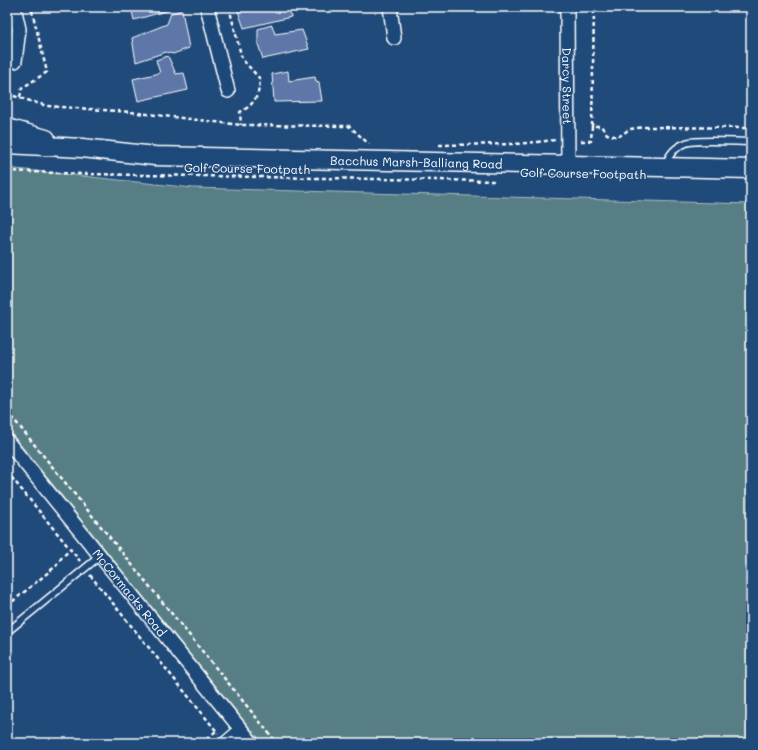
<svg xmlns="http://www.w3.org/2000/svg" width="758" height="750" viewBox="0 0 758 750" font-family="Mali,sans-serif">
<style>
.green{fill:#577e84;stroke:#abbec2}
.building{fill:#5d77a8;stroke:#fff}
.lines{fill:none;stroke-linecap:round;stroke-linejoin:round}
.lane-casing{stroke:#fff;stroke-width:9}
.street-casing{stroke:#fff;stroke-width:16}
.secondary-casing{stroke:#fff;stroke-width:21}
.path{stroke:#fff;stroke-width:2.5;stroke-dasharray:4 3;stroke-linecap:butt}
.lane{stroke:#1f4a7a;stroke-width:6}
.street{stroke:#1f4a7a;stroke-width:13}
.secondary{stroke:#1f4a7a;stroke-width:18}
.labels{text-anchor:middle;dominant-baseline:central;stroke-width:3;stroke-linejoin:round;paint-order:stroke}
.street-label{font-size:12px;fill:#fff;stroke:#1f4a7a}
</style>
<rect width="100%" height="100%" fill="#1f4a7a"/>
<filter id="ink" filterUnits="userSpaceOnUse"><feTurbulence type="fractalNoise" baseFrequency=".025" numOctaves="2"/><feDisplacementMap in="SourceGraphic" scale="8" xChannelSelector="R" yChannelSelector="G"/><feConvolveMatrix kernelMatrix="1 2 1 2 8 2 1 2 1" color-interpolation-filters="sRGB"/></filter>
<g filter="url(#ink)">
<path class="green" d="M 7,168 L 193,188 L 751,204 L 751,743 L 262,743 L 7,428 Z"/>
<g class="building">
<path d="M 131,7 L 180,7 L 134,20 Z"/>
<path d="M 241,7 L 288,7 L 291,17 L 244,28 L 238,11 L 242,9 Z"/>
<path d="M 182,10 L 189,48 L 173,54 L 166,52 L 136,62 L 132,38 L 167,24 L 171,13 Z"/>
<path d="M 272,25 L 275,34 L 302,30 L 309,49 L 263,59 L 258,44 L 258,29 Z"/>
<path d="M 168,56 L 176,74 L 184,73 L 188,90 L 138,101 L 133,79 L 160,73 L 156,60 Z"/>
<path d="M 288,71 L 289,81 L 315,77 L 316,81 L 319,82 L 322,101 L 274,102 L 272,74 Z"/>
</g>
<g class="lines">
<defs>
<g id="lane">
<path d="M 666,164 C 669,154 675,147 686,143 C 695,139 738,142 751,142"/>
<path d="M 7,632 L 100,556"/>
</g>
<g id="street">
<path d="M 14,7 L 19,29 L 15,61"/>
<path d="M 207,7 L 228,91"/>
<path d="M 390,7 L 394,38"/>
<path id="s1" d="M 567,7 L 568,165"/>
<path id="s2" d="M 7,441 L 252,743"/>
<path d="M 226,743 L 241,730"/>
</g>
<g id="secondary">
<path d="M 7,128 L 46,139"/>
<path id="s3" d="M 7,144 L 82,148 L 155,156 L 751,169"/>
</g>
</defs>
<use href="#lane" class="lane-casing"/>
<use href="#street" class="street-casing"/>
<use href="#secondary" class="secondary-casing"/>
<g class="path">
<path d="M 229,7 L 242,59 L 260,79 C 259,96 255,104 240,112 L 241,125"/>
<path d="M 7,94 L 47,106 L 130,112 L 241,125 L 349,126 L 369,144"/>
<path d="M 20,97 L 22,88 L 47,72 L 31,7"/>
<path d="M 592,126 L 594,7"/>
<path d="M 581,141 L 591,141 L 592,126 L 601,126 L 607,134 L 618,137 L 630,129 L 645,127 L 751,128"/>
<path d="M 439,145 L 516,144 L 556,140"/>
<path d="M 7,171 L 84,174 L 495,181"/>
<path d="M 7,411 L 277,743"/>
<path d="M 7,472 L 80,561"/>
<path d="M 90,575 L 218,733"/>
<path d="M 7,606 L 56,566 L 62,557 L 70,550"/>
<path d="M 202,743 L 216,731"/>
</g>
<use href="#lane" class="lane"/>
<use href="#street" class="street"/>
<use href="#secondary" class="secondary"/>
</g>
</g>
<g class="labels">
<g class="street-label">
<text stroke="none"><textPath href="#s1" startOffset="79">Darcy Street</textPath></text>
<text stroke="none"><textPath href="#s3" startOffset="410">Bacchus Marsh-Balliang Road</textPath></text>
<text transform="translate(247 168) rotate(1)">Golf Course Footpath</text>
<text transform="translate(583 173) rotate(1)">Golf Course Footpath</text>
<text stroke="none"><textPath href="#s2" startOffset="195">McCormacks Road</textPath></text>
</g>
</g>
<rect width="758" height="750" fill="none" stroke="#1f4a7a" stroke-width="24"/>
<rect x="12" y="12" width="734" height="726" fill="none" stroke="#fff" stroke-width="1.5" filter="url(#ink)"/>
</svg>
